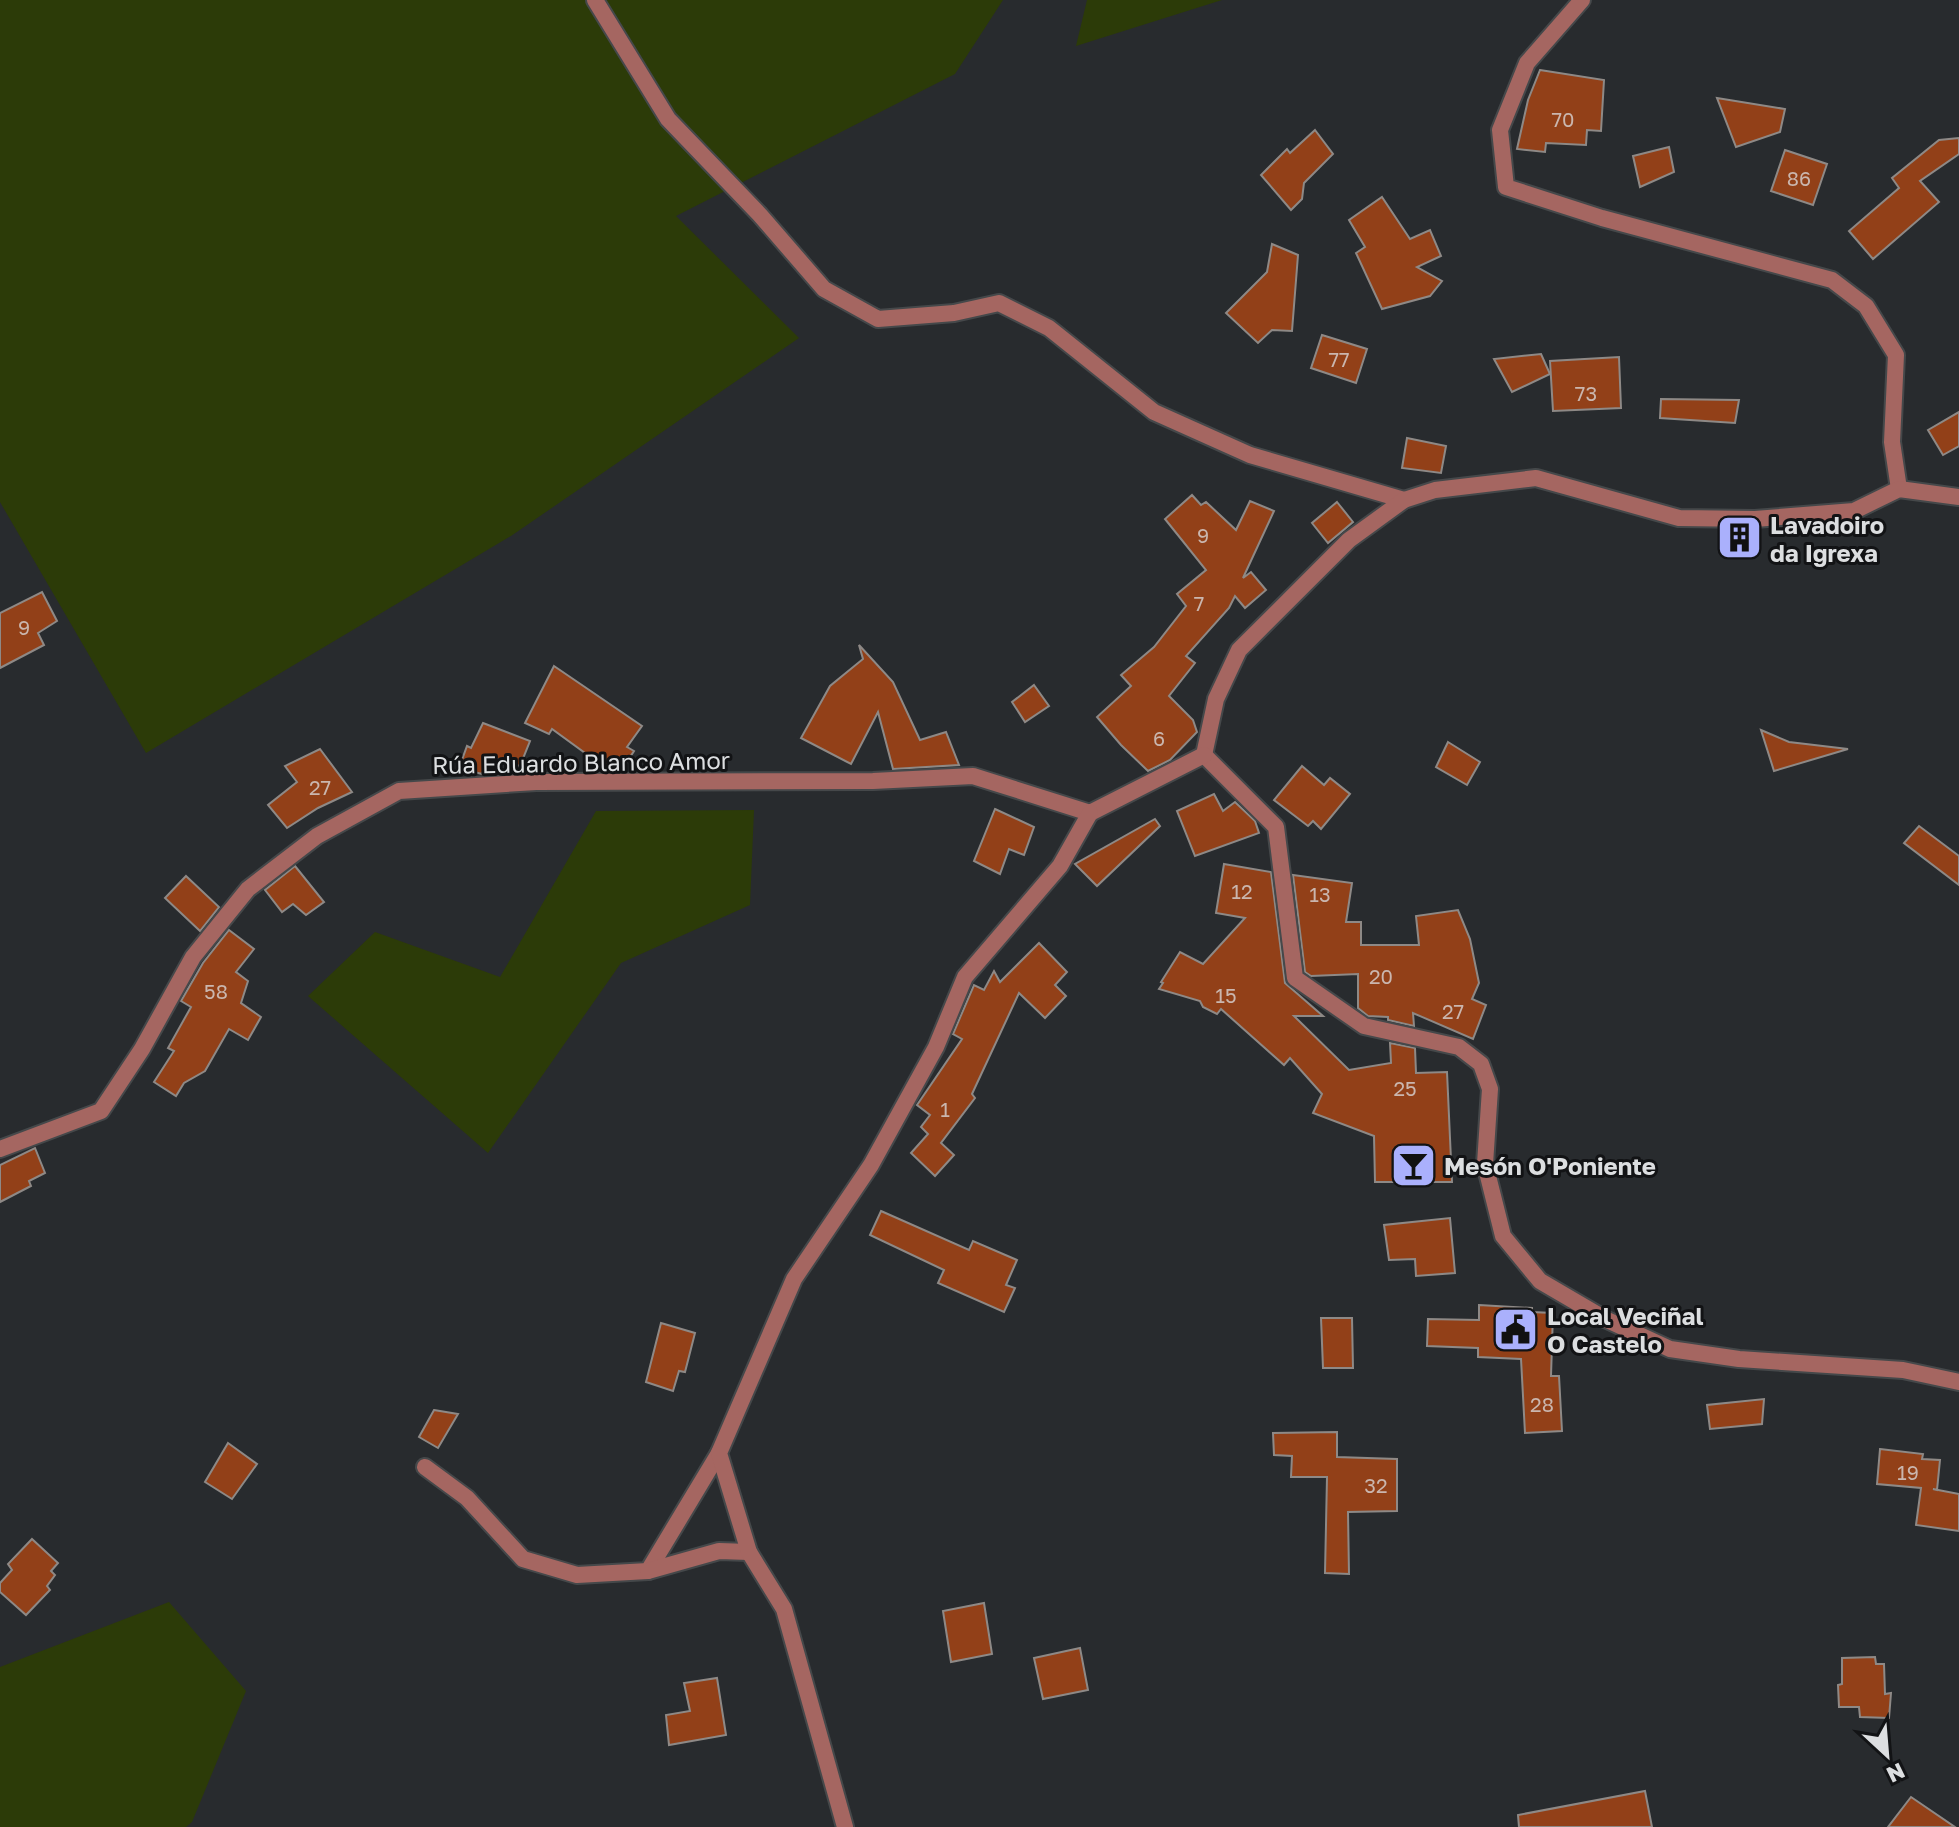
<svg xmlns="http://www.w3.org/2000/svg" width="1959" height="1827" viewBox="0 0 1959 1827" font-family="'Golos Text',sans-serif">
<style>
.green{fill:#2c3b08}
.building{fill:#924018;stroke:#8e8986;stroke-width:2}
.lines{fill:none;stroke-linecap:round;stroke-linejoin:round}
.minor-casing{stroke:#45484a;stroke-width:20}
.minor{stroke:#a56661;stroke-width:16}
.labels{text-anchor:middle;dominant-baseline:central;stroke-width:6;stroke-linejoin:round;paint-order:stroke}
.number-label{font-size:20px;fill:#cab6ae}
.poi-label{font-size:24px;font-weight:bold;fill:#dcdee0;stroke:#121315;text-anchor:start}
.street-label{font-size:24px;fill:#dcdee0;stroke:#121315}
</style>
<rect width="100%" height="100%" fill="#282b2e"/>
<g class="green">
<path d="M 0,0 L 1003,0 L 955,74 L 676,216 L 799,338 L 511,536 L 146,753 L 0,502 Z"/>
<path d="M 1087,0 L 1222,0 L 1076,46 Z"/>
<path d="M 754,810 L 750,905 L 621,963 L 488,1153 L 308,996 L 375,932 L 500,977 L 596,811 Z"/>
<path d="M 169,1602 L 246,1691 L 192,1822 L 186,1827 L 0,1827 L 0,1667 Z"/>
</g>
<g class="building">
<path d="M 1540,70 L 1604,80 L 1601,131 L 1587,130 L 1586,145 L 1546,143 L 1545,152 L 1517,149 L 1528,100 Z"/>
<path d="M 1717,98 L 1785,109 L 1780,132 L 1736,147 Z"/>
<path d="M 1315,130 L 1333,154 L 1304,183 L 1302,199 L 1291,210 L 1261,175 L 1287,149 L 1290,153 Z"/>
<path d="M 1959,138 L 1959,154 L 1920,181 L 1939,202 L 1873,259 L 1849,231 L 1899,188 L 1892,178 L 1939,140 Z"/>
<path d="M 1669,147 L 1674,172 L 1640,187 L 1633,156 Z"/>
<path d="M 1785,150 L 1827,164 L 1813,205 L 1771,191 Z"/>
<path d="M 1382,197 L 1410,239 L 1430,230 L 1441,256 L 1417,267 L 1442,281 L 1430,296 L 1382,309 L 1356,253 L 1365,247 L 1349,220 Z"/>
<path d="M 1272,244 L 1298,255 L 1292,331 L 1272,330 L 1258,343 L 1226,313 L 1267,272 Z"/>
<path d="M 1322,335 L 1367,349 L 1356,383 L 1311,368 Z"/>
<path d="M 1541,354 L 1550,374 L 1512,392 L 1494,359 Z"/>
<path d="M 1619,357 L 1621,408 L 1553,411 L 1550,361 Z"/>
<path d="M 1661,399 L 1739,400 L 1735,423 L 1660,418 Z"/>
<path d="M 1959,412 L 1959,446 L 1943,455 L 1928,430 Z"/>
<path d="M 1407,438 L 1446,446 L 1441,473 L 1402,468 Z"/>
<path d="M 1192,495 L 1201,505 L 1206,502 L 1236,530 L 1250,501 L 1274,511 L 1243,578 L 1251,572 L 1266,590 L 1245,608 L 1235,596 L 1229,608 L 1186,656 L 1195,663 L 1169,696 L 1193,720 L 1197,732 L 1170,760 L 1148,771 L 1121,745 L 1097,717 L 1131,686 L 1121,675 L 1154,647 L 1186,606 L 1177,594 L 1206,570 L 1165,519 Z"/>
<path d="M 1337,502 L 1353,522 L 1328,543 L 1312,523 Z"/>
<path d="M 42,592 L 57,621 L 38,633 L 44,645 L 0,668 L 0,613 Z"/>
<path d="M 859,645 L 893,682 L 920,740 L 946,732 L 959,765 L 893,769 L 878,712 L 851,764 L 801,738 L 830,686 L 863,659 Z"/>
<path d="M 554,666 L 642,726 L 627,747 L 634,751 L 621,771 L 607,769 L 552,729 L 549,734 L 525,723 Z"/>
<path d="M 1034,685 L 1049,706 L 1025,722 L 1012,702 Z"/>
<path d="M 483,723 L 530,741 L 520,766 L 489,756 L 482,774 L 459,768 L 467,746 L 471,748 Z"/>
<path d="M 1761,730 L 1789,742 L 1848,749 L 1774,771 Z"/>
<path d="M 1448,742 L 1480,762 L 1467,785 L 1436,767 Z"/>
<path d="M 320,749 L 352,792 L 318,808 L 287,828 L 268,805 L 297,782 L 285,766 Z"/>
<path d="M 1302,766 L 1324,785 L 1330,778 L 1350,794 L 1321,829 L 1313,821 L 1308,826 L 1274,800 Z"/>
<path d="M 1214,794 L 1223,811 L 1235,802 L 1255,821 L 1259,833 L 1195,856 L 1177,811 Z"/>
<path d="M 995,809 L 1034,827 L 1024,855 L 1009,849 L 1000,874 L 974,861 Z"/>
<path d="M 1155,819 L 1160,826 L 1097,886 L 1075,864 Z"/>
<path d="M 1919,826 L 1959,856 L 1959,885 L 1904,843 Z"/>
<path d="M 1224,864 L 1271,872 L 1285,983 L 1323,1016 L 1294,1016 L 1349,1070 L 1391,1063 L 1390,1043 L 1415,1048 L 1416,1073 L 1447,1072 L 1452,1182 L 1375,1182 L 1374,1136 L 1313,1113 L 1322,1094 L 1290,1058 L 1284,1065 L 1221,1009 L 1217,1014 L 1203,1007 L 1200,1001 L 1159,989 L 1163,983 L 1161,982 L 1180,952 L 1203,964 L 1245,918 L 1216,913 Z"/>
<path d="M 295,866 L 324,902 L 306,915 L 293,904 L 282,912 L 265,890 Z"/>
<path d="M 1293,875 L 1352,883 L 1346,922 L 1361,922 L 1361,945 L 1419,945 L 1416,916 L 1458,910 L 1470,939 L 1479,983 L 1472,999 L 1486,1005 L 1473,1039 L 1413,1013 L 1414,1026 L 1388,1020 L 1388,1017 L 1368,1016 L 1358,1008 L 1358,974 L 1311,976 L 1305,972 Z"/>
<path d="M 186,876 L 219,907 L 200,931 L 165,898 Z"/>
<path d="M 229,930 L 254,949 L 236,972 L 248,981 L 241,1003 L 261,1017 L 248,1040 L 229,1029 L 205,1071 L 184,1083 L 176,1096 L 154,1082 L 174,1051 L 168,1048 L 191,1007 L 181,1001 L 203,963 Z"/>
<path d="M 1039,943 L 1067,972 L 1055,985 L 1066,996 L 1045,1018 L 1019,993 L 972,1094 L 975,1098 L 941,1143 L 954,1155 L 935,1176 L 911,1153 L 928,1134 L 921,1127 L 930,1115 L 917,1105 L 962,1039 L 953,1034 L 974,985 L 984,990 L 994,971 L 1000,982 Z"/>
<path d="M 35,1148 L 45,1173 L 29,1181 L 31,1186 L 0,1202 L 0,1165 Z"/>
<path d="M 881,1211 L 969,1250 L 973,1241 L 1017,1260 L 1006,1285 L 1015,1288 L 1004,1312 L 938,1283 L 944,1270 L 870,1235 Z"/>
<path d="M 1450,1218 L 1455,1273 L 1416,1276 L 1415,1259 L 1389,1260 L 1384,1225 Z"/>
<path d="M 1479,1305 L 1532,1308 L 1532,1312 L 1553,1313 L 1551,1376 L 1559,1376 L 1562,1431 L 1525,1433 L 1521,1359 L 1478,1357 L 1478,1348 L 1427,1346 L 1428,1319 L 1479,1320 Z"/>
<path d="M 1321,1318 L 1352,1318 L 1353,1368 L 1323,1368 Z"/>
<path d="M 661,1323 L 695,1333 L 685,1372 L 679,1371 L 673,1391 L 646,1382 Z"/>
<path d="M 1764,1399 L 1762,1424 L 1710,1429 L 1707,1405 Z"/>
<path d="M 434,1410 L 458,1414 L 438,1448 L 419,1437 Z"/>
<path d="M 1337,1432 L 1337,1457 L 1397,1459 L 1397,1511 L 1348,1512 L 1349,1574 L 1325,1573 L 1327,1477 L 1291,1477 L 1292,1456 L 1274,1455 L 1273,1433 Z"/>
<path d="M 228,1443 L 257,1464 L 232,1499 L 205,1482 Z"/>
<path d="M 1880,1449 L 1923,1454 L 1922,1459 L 1940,1460 L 1937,1490 L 1933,1489 L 1959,1494 L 1959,1531 L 1916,1525 L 1921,1488 L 1877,1484 Z"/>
<path d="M 32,1539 L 58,1563 L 51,1571 L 55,1575 L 47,1586 L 50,1590 L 26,1615 L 0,1592 L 0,1583 L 12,1570 L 8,1564 Z"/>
<path d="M 984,1603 L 992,1654 L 951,1662 L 943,1611 Z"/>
<path d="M 1080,1648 L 1088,1690 L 1043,1699 L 1034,1658 Z"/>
<path d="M 1875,1657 L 1876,1664 L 1884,1664 L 1885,1694 L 1891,1693 L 1889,1718 L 1860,1717 L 1859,1707 L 1839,1707 L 1838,1685 L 1842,1684 L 1842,1658 Z"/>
<path d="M 717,1678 L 726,1735 L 669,1745 L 666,1715 L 690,1711 L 684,1683 Z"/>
<path d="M 1645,1791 L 1652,1827 L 1519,1827 L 1518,1815 Z"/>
<path d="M 1911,1797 L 1955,1827 L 1888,1827 Z"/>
</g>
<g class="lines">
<defs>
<g id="minor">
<path d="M 595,0 L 668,119 L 760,215 L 824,289 L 878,319 L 954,313 L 999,303 L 1049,328 L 1154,412 L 1250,455 L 1404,500"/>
<path d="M 1582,0 L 1527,63 L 1500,130 L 1506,187 L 1602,218 L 1832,280 L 1866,306 L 1896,355 L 1892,442 L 1899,489"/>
<path d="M 1204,755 L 1276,827 L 1295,978 L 1364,1026 L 1459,1047 L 1481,1064 L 1490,1089 L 1485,1164 L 1503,1236 L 1540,1281 L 1605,1319 L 1670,1349 L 1739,1359 L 1903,1370 L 1959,1382"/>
<path d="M 1204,755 L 1216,699 L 1239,650 L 1349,540 L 1404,500 L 1435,490 L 1536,478 L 1679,518 L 1755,519 L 1854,511 L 1899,489 L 1959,497"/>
<path d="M 0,1149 L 101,1111 L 142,1049 L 193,957 L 248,889 L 317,836 L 399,791 L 536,782 L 873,781 L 973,776 L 1090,813 L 1204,755"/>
<path d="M 425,1467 L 467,1498 L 523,1559 L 577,1575 L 648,1571 L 719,1453"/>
<path d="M 648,1571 L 719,1551 L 749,1552"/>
<path d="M 845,1827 L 784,1609 L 749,1552 L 719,1453 L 794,1279 L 871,1165 L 936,1047 L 965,977 L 1060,866 L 1090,813"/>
</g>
</defs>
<use href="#minor" class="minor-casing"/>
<use href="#minor" class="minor"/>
</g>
<defs>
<symbol id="building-square" viewBox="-11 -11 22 22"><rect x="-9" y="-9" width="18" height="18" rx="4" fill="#aab0fc" stroke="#121315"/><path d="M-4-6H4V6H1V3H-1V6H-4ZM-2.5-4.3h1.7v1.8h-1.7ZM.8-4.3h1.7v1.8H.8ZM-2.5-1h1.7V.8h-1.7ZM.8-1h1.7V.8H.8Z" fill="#111"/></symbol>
<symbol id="bar-square" viewBox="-11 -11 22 22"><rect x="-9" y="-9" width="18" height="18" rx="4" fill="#aab0fc" stroke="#121315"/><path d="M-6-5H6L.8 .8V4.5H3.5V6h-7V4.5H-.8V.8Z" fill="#111"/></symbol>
<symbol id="civic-square" viewBox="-11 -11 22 22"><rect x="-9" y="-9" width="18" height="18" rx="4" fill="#aab0fc" stroke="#121315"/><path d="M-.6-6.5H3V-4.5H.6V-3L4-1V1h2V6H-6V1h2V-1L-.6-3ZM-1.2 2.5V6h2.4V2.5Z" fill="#111"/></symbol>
</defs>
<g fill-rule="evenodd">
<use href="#building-square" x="1714" y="512" width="51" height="51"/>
<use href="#bar-square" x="1388" y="1140" width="51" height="51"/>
<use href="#civic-square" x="1490" y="1304" width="51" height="51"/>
</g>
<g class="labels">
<g class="number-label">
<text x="1563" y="119">70</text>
<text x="1799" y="178">86</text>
<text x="1339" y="359">77</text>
<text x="1586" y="393">73</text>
<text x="1203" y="535">9</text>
<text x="1199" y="603">7</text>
<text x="24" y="627">9</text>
<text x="1159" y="738">6</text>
<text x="320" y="787">27</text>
<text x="1242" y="891">12</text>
<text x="1320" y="894">13</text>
<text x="1381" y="976">20</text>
<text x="216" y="991">58</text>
<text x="1226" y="995">15</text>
<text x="1453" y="1011">27</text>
<text x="1405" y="1088">25</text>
<text x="945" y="1109">1</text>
<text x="1542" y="1404">28</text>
<text x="1908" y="1472">19</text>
<text x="1376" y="1485">32</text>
</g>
<g class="poi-label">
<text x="1770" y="524">Lavadoiro<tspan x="1770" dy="28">da Igrexa</tspan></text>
<text x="1444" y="1165">Mesón O'Poniente</text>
<text x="1547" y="1315">Local Veciñal<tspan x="1547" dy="28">O Castelo</tspan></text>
</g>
<g class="street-label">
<text transform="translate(581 762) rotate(-1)">Rúa Eduardo Blanco Amor</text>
</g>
</g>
<g transform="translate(1887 1755) rotate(154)" stroke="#121315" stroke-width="6" paint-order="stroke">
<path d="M0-6L14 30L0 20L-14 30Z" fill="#dcdee0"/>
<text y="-12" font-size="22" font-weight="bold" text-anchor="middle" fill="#dcdee0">N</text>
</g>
</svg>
